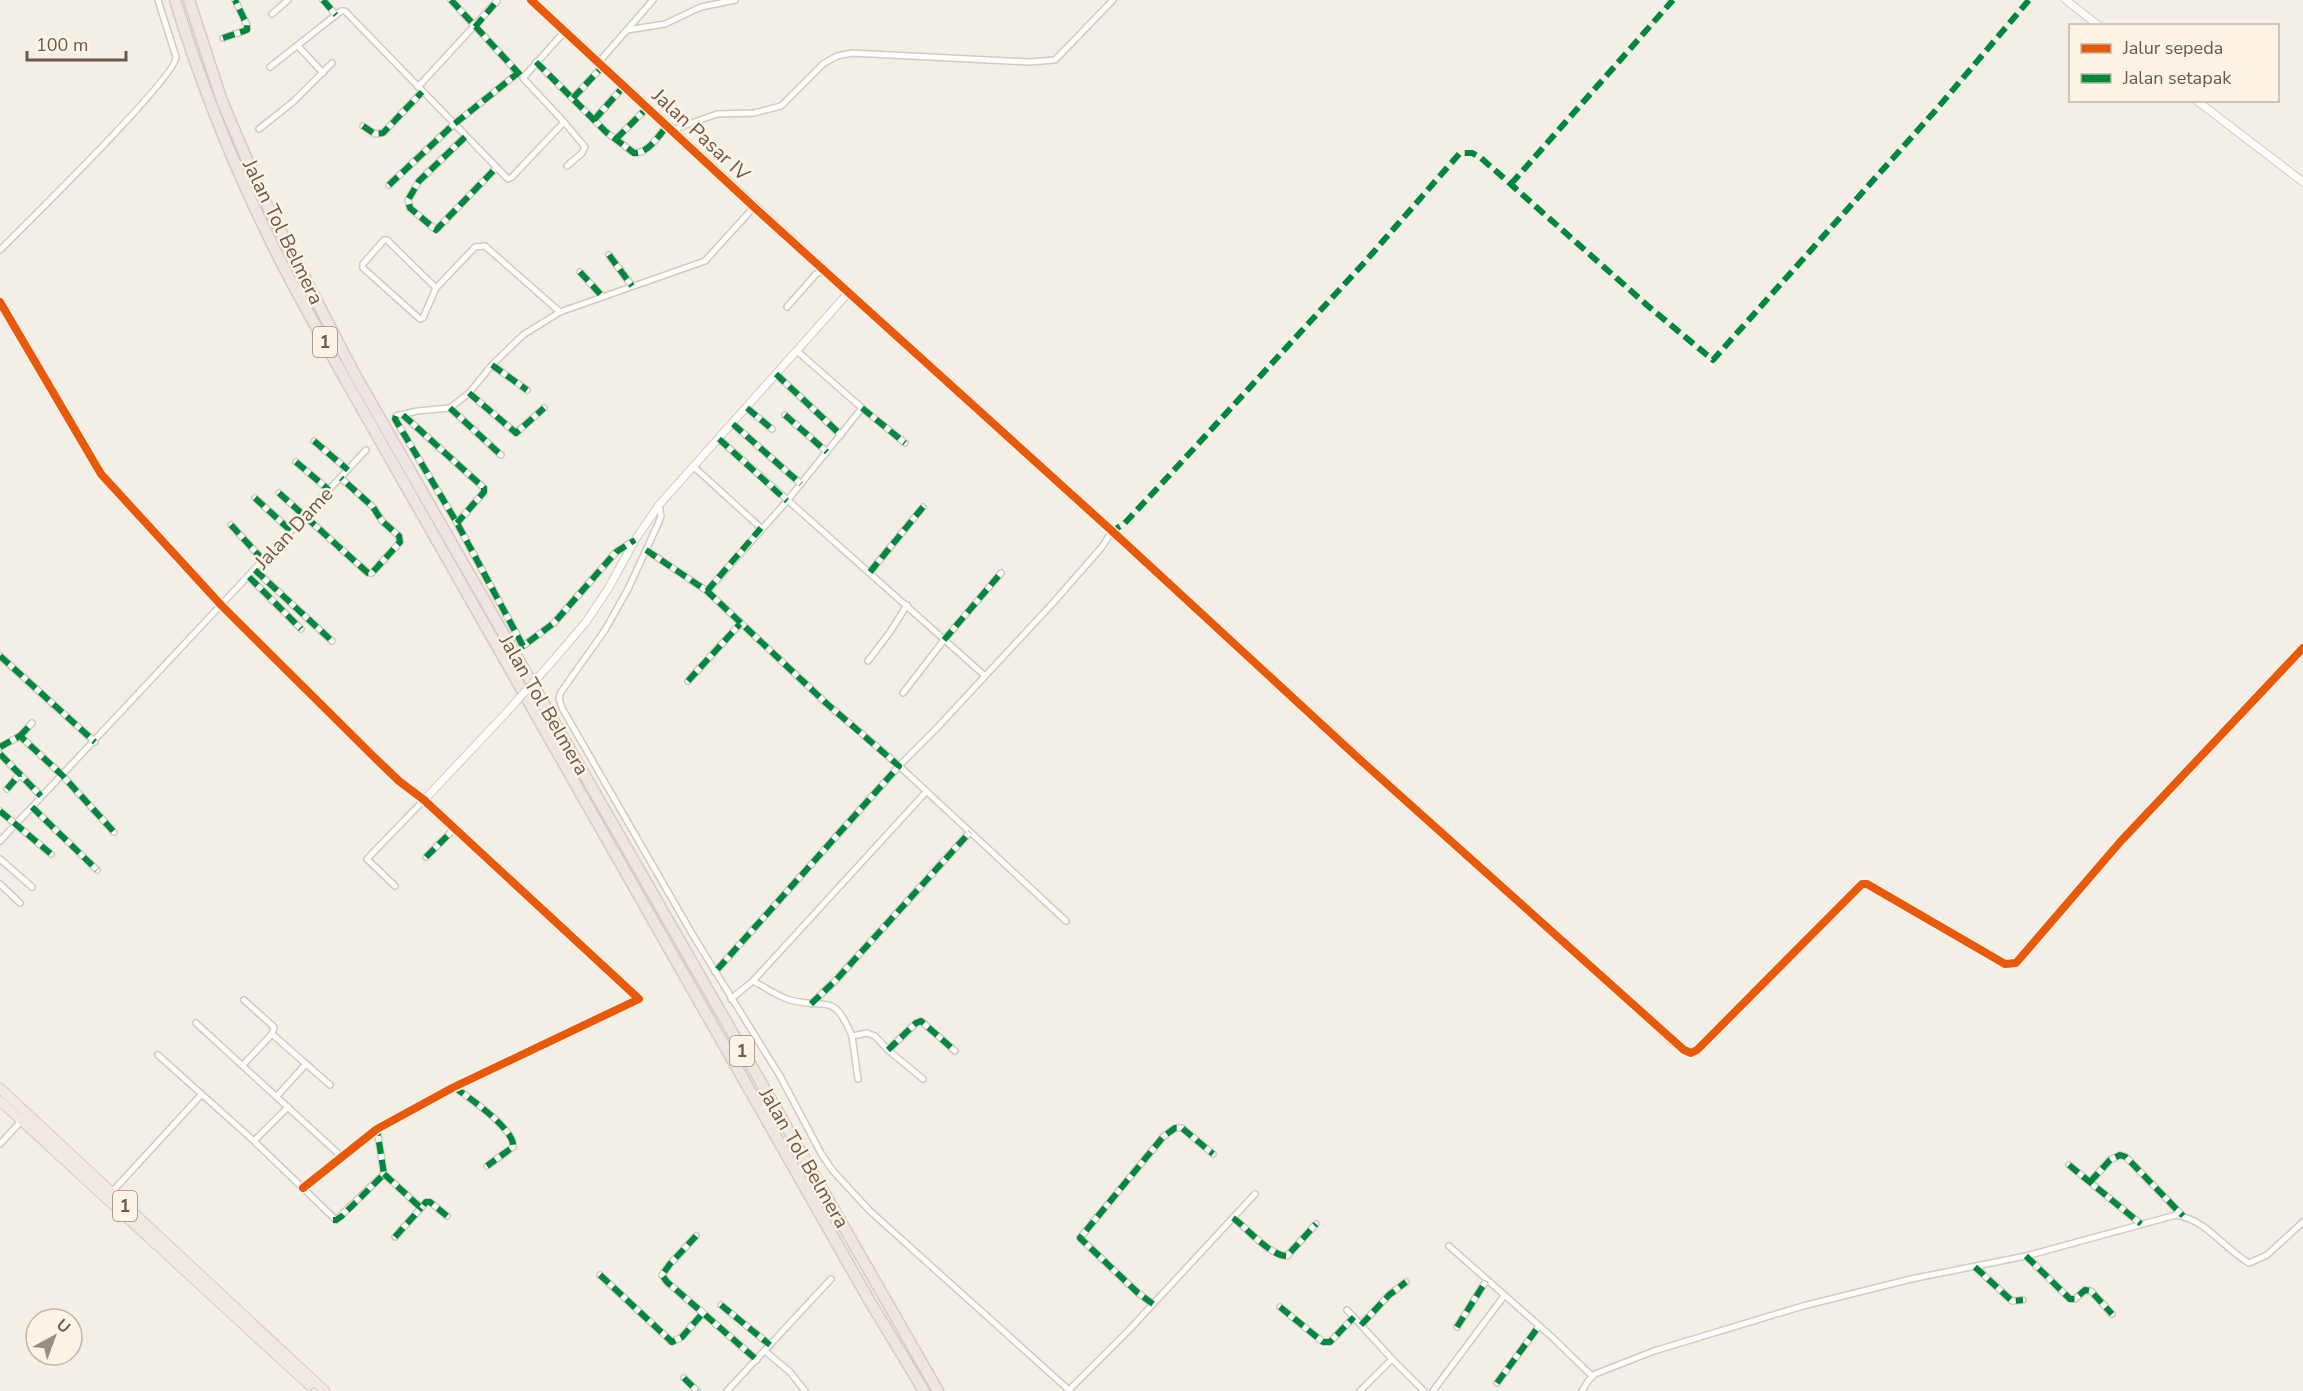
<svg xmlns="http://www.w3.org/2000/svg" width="2303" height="1391" viewBox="0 0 2303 1391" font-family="'Nunito Sans',sans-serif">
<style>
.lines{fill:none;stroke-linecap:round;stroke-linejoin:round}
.minor-casing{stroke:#d2cac2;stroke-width:8}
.tertiary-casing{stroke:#d2cac2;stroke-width:9}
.trunk-casing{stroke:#d3cbc4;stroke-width:11}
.motorway-casing{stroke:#d3cbc4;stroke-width:13}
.minor{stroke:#fdfdfb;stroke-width:5}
.tertiary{stroke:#fdfdfb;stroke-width:7}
.trunk{stroke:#f0e9e3;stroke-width:9}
.motorway{stroke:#efe6e3;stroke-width:10}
.tertiary-bridge-casing{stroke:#d2cac2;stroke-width:9;stroke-linecap:butt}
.tertiary-bridge{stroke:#fdfdfb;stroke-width:7}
.quiet{stroke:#00873e;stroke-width:6;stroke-dasharray:12 6;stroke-linecap:butt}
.cycleway-casing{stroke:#fdf4e6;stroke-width:11}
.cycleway{stroke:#e8590c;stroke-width:8}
.labels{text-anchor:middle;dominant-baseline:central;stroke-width:5;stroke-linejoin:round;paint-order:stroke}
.shield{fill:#fdf4e6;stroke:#998679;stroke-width:1.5}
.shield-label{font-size:18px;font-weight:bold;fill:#6e574a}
.street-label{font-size:20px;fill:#6e574a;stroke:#fdf4e6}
</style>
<rect width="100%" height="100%" fill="#f4efe6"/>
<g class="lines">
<defs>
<g id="minor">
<path d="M 323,0 L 336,15"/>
<path d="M 451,0 L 519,74"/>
<path d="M 272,14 L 288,0"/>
<path d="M 627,30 L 665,24 L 701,7 L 735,0"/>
<path d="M 223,38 L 247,30 L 247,25 L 235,0"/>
<path d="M 298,46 L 323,73"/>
<path d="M 536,62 L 606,132 L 634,153 C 648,154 659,135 667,126"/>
<path d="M 599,62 L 653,0"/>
<path d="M 270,67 L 341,11 L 345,11 L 508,179 L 512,177 L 564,122 L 523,78 L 565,31"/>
<path d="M 418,87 L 497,1"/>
<path d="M 573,98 L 603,66"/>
<path d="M 594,120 L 624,86"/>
<path d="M 564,122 L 585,147 L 582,153 L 567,166"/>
<path d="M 363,126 L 375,134 L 383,133 L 422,92"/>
<path d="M 259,129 L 293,102 L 332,63"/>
<path d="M 672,130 L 717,114 L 754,113 L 781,106 L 823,64 L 837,56 L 852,53 L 1029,62 L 1055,60 L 1113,0"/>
<path d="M 465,137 L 419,181 L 408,200 L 410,208 L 436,230 L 496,168"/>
<path d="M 616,139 L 648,107"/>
<path d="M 389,185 L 453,125 L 518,73"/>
<path d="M 0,250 C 23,227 178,75 176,57 L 158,0"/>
<path d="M 609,255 L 632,286"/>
<path d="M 580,272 L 602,296"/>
<path d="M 436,288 L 423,318 L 420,319 L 363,268 L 363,264 L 384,240 L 387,240 L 436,288 L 475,247 L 485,246 L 560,312 L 705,261 L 754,207"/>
<path d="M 849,292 L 1654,1025 C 1665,1034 1681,1056 1697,1050 L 1862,884 L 1867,884 L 2005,964 L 2016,963 L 2121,841 L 2303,648"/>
<path d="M 787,307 L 816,274 L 825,271"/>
<path d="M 560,312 L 523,335 L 492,365 L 469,393 L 450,408 L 417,411 L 396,416 L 395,419 L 457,523 L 523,646 L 554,623 L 616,552 L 635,540"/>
<path d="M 492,365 L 527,390"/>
<path d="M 776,374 L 841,435"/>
<path d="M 469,393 L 516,433 L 544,408"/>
<path d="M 450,408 L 501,455"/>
<path d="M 747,408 L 772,429"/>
<path d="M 862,408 L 905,443"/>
<path d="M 403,415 L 484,488 L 484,492 L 457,523"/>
<path d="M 785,415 L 827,452"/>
<path d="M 733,424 L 801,484"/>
<path d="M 719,439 L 984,675"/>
<path d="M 314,441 L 348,470"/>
<path d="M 296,462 L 329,490"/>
<path d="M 694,467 L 761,528"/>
<path d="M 279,493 L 368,573 L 372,573 L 400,542 L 399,536 L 382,521 L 373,507 L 341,478"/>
<path d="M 255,498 L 291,531"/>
<path d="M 659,505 L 661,516 L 658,524 L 628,589 L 605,630 L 561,692 L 559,698 L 562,708 L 694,937 L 780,1076 L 822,1155 L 833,1171 L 870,1211 L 1070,1391"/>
<path d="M 231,525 L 264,561"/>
<path d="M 646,550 L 707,591 L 826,703 L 896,763 L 1066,921"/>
<path d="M 255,570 L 332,641"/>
<path d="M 870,572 L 923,507"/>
<path d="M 249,577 L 301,629"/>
<path d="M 707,591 L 787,501 L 862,408 L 797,351"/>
<path d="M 0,656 L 95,742"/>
<path d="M 868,661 L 890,632 L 907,605"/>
<path d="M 688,681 L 740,624"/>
<path d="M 903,693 L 944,640 L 1001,573"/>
<path d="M 20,736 L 32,723"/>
<path d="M 0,747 L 20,736 L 62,775 L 114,832"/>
<path d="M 0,754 L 41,796"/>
<path d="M 7,789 L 20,774"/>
<path d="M 32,807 L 97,870"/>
<path d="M 0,811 L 51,854"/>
<path d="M 0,841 L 366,450"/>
<path d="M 426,857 L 454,829"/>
<path d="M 0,859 L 32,887"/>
<path d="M 0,884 L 20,903"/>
<path d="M 715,972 L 899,766 L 935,730 L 1053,603 L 1102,547 L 1112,531"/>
<path d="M 753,981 C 765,987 777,996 790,1000 C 828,1010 833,991 852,1036 L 867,1033 L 875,1036 L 888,1050 L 923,1079"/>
<path d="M 731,999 L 753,981 L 926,792"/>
<path d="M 811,1004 L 836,980 L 970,832"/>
<path d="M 196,1023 L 342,1157"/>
<path d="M 272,1034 L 330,1085"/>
<path d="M 852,1036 L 858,1079"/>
<path d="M 888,1050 L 916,1023 L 921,1021 L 955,1051"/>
<path d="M 158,1055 L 254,1141 L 288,1107"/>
<path d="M 243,1065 L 272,1034 L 274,1027 L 244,1000"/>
<path d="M 454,1087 C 468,1097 516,1130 513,1147 L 487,1166"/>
<path d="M 277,1096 L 306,1064"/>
<path d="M 254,1141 L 336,1220 L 384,1174 L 377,1129"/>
<path d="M 0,1144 L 23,1119"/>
<path d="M 2069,1165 L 2141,1224"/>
<path d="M 384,1174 L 421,1208 L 426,1202 L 430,1202 L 447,1216"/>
<path d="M 2090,1182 L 2110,1160 L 2120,1155 L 2126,1157 L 2182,1215"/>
<path d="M 303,1188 L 377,1129 L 454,1087 L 639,999 L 424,800 L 367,859 L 395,886"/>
<path d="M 111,1193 L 201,1095"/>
<path d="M 1233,1218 C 1247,1228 1270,1256 1287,1256 L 1316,1224"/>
<path d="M 696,1236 L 670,1264 L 662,1275 L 667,1282 L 703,1313"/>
<path d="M 395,1237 L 421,1208"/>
<path d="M 1449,1246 L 1553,1338 L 1592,1376"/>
<path d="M 2026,1256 L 2070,1299 L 2075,1299 L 2085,1290 L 2091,1291 L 2112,1314"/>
<path d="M 1975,1267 L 2012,1301 L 2023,1300"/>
<path d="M 600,1275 L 672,1342 L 682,1337 L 703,1313 L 757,1360"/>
<path d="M 1153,1304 L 1138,1293 L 1080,1238 L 1163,1137 L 1175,1128 L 1182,1128 L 1213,1154"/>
<path d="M 721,1305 L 770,1345"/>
<path d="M 1280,1307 L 1323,1342 L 1330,1342 L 1354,1317"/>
<path d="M 1347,1310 L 1392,1359 L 1360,1391"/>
<path d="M 1361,1325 L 1389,1295 L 1406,1282"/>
<path d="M 1457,1327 L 1486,1281"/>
<path d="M 765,1351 L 790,1372 L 805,1391"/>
<path d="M 1392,1359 L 1424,1391"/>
<path d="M 684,1378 L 697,1391"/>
<path d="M 1497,1383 L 1539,1326"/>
<path d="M 1069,1390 L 1129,1330 L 1255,1194"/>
<path d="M 727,1391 L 831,1279"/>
<path d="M 1433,1391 L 1504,1296"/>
<path d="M 1582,1391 L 1588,1381 L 1595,1374 L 1654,1351 L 1803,1306 L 1911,1279 L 2026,1256 L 2176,1215 C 2207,1220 2223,1248 2249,1263 L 2267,1255 L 2303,1222"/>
</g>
<g id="tertiary">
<path d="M 531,0 L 849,292 L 659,505 L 635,540 L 608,589 L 586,622 L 550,664"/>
<path d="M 2066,0 L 2099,26"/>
<path d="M 2196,100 L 2303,182"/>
<path d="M 0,302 L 101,474 L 222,606 L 399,781 L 424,800 L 506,713"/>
</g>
<g id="trunk">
<path d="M 0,1088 L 325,1391"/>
<path d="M 0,1101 L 309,1385"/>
</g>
<g id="motorway">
<path d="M 175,0 C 201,85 234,167 273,246 C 295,291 321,335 345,379 L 869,1300 L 924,1391"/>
<path d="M 189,0 L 222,101 L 263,197 L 354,373 L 938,1391"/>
</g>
</defs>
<use href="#minor" class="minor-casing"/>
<use href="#tertiary" class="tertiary-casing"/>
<use href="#trunk" class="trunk-casing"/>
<use href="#motorway" class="motorway-casing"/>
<use href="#minor" class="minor"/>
<use href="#tertiary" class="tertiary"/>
<use href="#trunk" class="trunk"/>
<use href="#motorway" class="motorway"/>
<defs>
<path id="tertiary-bridge" d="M 506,713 L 550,664"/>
</defs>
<use href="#tertiary-bridge" class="tertiary-bridge-casing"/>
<use href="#tertiary-bridge" class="tertiary-bridge"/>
<g class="quiet">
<path d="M 323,0 L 336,15"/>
<path d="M 451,0 L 523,78"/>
<path d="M 475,27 L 497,1"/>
<path d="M 223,38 L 247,30 L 247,25 L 235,0"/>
<path d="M 536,62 L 606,132 L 634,153 C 648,154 659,135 667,126"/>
<path d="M 573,98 L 603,66"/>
<path d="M 594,120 L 624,86"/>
<path d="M 363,126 L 375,134 L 383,133 L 422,92"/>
<path d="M 465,137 L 419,181 L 408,200 L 410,208 L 436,230 L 496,168"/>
<path d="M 616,139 L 648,107"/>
<path d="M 1511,184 L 1673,0"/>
<path d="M 389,185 L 453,125 L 518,73"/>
<path d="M 609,255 L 632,286"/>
<path d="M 580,272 L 602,296"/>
<path d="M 492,365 L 527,390"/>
<path d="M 776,374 L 841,435"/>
<path d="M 469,393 L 516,433 L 544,408"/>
<path d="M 450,408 L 501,455"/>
<path d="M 747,408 L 772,429"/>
<path d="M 862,408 L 905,443"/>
<path d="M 403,415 L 484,488 L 484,492 L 457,523"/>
<path d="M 785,415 L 827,452"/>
<path d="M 396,416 L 395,419 L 457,523 L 523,646 L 554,623 L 616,552 L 635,540"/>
<path d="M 733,424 L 801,484"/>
<path d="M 719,439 L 787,501"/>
<path d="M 314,441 L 348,470"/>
<path d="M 296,462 L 329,490"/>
<path d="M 279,493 L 368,573 L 372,573 L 400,542 L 399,536 L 382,521 L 373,507 L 341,478"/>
<path d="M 255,498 L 291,531"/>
<path d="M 231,525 L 264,561"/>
<path d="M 1114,533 L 1112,531 L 1124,524 L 1164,481 L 1363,264 L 1460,153 L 1472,153 L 1480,157 L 1648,306 L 1713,360 L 1935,111 L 2029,0"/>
<path d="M 646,550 L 707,591 L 826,703 L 899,766 L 715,972"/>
<path d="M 255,570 L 332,641"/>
<path d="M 870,572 L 923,507"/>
<path d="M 249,577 L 301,629"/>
<path d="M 707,591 L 761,528"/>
<path d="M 944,640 L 1001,573"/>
<path d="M 0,656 L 95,742"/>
<path d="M 688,681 L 740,624"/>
<path d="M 20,736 L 32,723"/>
<path d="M 0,747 L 20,736 L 62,775 L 114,832"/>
<path d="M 0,754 L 41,796"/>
<path d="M 7,789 L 20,774"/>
<path d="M 32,807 L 97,870"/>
<path d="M 0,811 L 51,854"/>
<path d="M 426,857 L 454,829"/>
<path d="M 811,1004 L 836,980 L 970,832"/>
<path d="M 888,1050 L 916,1023 L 921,1021 L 955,1051"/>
<path d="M 454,1087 C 468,1097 516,1130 513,1147 L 487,1166"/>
<path d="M 2069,1165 L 2141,1224"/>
<path d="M 384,1174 L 421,1208 L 426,1202 L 430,1202 L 447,1216"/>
<path d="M 2090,1182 L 2110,1160 L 2120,1155 L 2126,1157 L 2183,1216"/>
<path d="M 1233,1218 C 1247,1228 1270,1256 1287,1256 L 1316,1224"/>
<path d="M 333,1220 L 336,1220 L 342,1216 L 384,1174 L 377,1129"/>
<path d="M 696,1236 L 670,1264 L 662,1275 L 667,1282 L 703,1313"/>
<path d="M 395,1237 L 421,1208"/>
<path d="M 2026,1256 L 2070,1299 L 2075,1299 L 2085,1290 L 2091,1291 L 2112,1314"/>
<path d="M 1975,1267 L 2012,1301 L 2023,1300"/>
<path d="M 600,1275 L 672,1342 L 682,1337 L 703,1313 L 757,1360"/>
<path d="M 1153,1304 L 1138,1293 L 1080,1238 L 1163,1137 L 1175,1128 L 1182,1128 L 1213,1154"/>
<path d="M 721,1305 L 770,1345"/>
<path d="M 1280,1307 L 1323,1342 L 1330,1342 L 1354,1317"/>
<path d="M 1361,1325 L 1389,1295 L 1406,1282"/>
<path d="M 1457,1327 L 1486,1281"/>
<path d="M 684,1378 L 697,1391"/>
<path d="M 1497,1383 L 1539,1326"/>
</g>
<defs>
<g id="cycleway">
<path d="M 531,0 L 754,207 L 1112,531 L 1357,757 L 1684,1050 L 1691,1053 L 1697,1050 L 1862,884 L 1867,884 L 2005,964 L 2016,963 L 2121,841 L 2303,648"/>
<path d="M 0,302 L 101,474 L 222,606 L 374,757 L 399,781 L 424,800 L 639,999 L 454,1087 L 377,1129 L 303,1188"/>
</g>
</defs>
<use href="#cycleway" class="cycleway-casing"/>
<use href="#cycleway" class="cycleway"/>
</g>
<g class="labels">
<g class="shield">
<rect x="313" y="327" width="24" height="30" rx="4.5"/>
<rect x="730" y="1036" width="24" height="30" rx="4.5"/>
<rect x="113" y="1191" width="24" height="30" rx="4.5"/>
</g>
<g class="shield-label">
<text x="325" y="342">1</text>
<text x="742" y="1051">1</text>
<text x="125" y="1206">1</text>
</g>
<g class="street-label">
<text transform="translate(701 135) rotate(43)">Jalan Pasar IV</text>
<text transform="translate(283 232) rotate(64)">Jalan Tol Belmera</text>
<text transform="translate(294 528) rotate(-47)">Jalan Dame</text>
<text transform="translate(544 705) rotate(60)">Jalan Tol Belmera</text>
<text transform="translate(804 1158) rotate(60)">Jalan Tol Belmera</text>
</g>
</g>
<rect x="2069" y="24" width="210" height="78" fill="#fdf4e6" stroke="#c4b5a8" stroke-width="1.5"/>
<rect x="2081" y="44" width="30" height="9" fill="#e8590c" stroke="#c4b5a8" stroke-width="1.5"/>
<text x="2123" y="54" font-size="18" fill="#6e574a">Jalur sepeda</text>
<rect x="2081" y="74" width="30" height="9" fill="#00873e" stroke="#c4b5a8" stroke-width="1.5"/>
<text x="2123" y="84" font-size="18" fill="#6e574a">Jalan setapak</text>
<g transform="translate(54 1337) rotate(41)"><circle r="28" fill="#fdf4e6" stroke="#c4b5a8" stroke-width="1.5"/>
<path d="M0-4.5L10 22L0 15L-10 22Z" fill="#9d8c81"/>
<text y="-9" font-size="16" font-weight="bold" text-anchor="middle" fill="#6e574a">U</text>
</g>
<path d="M27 51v9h99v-9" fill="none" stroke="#6e574a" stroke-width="3"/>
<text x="36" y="51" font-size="18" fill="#6e574a" stroke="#fdf4e6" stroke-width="4.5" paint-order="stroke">100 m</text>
</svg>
